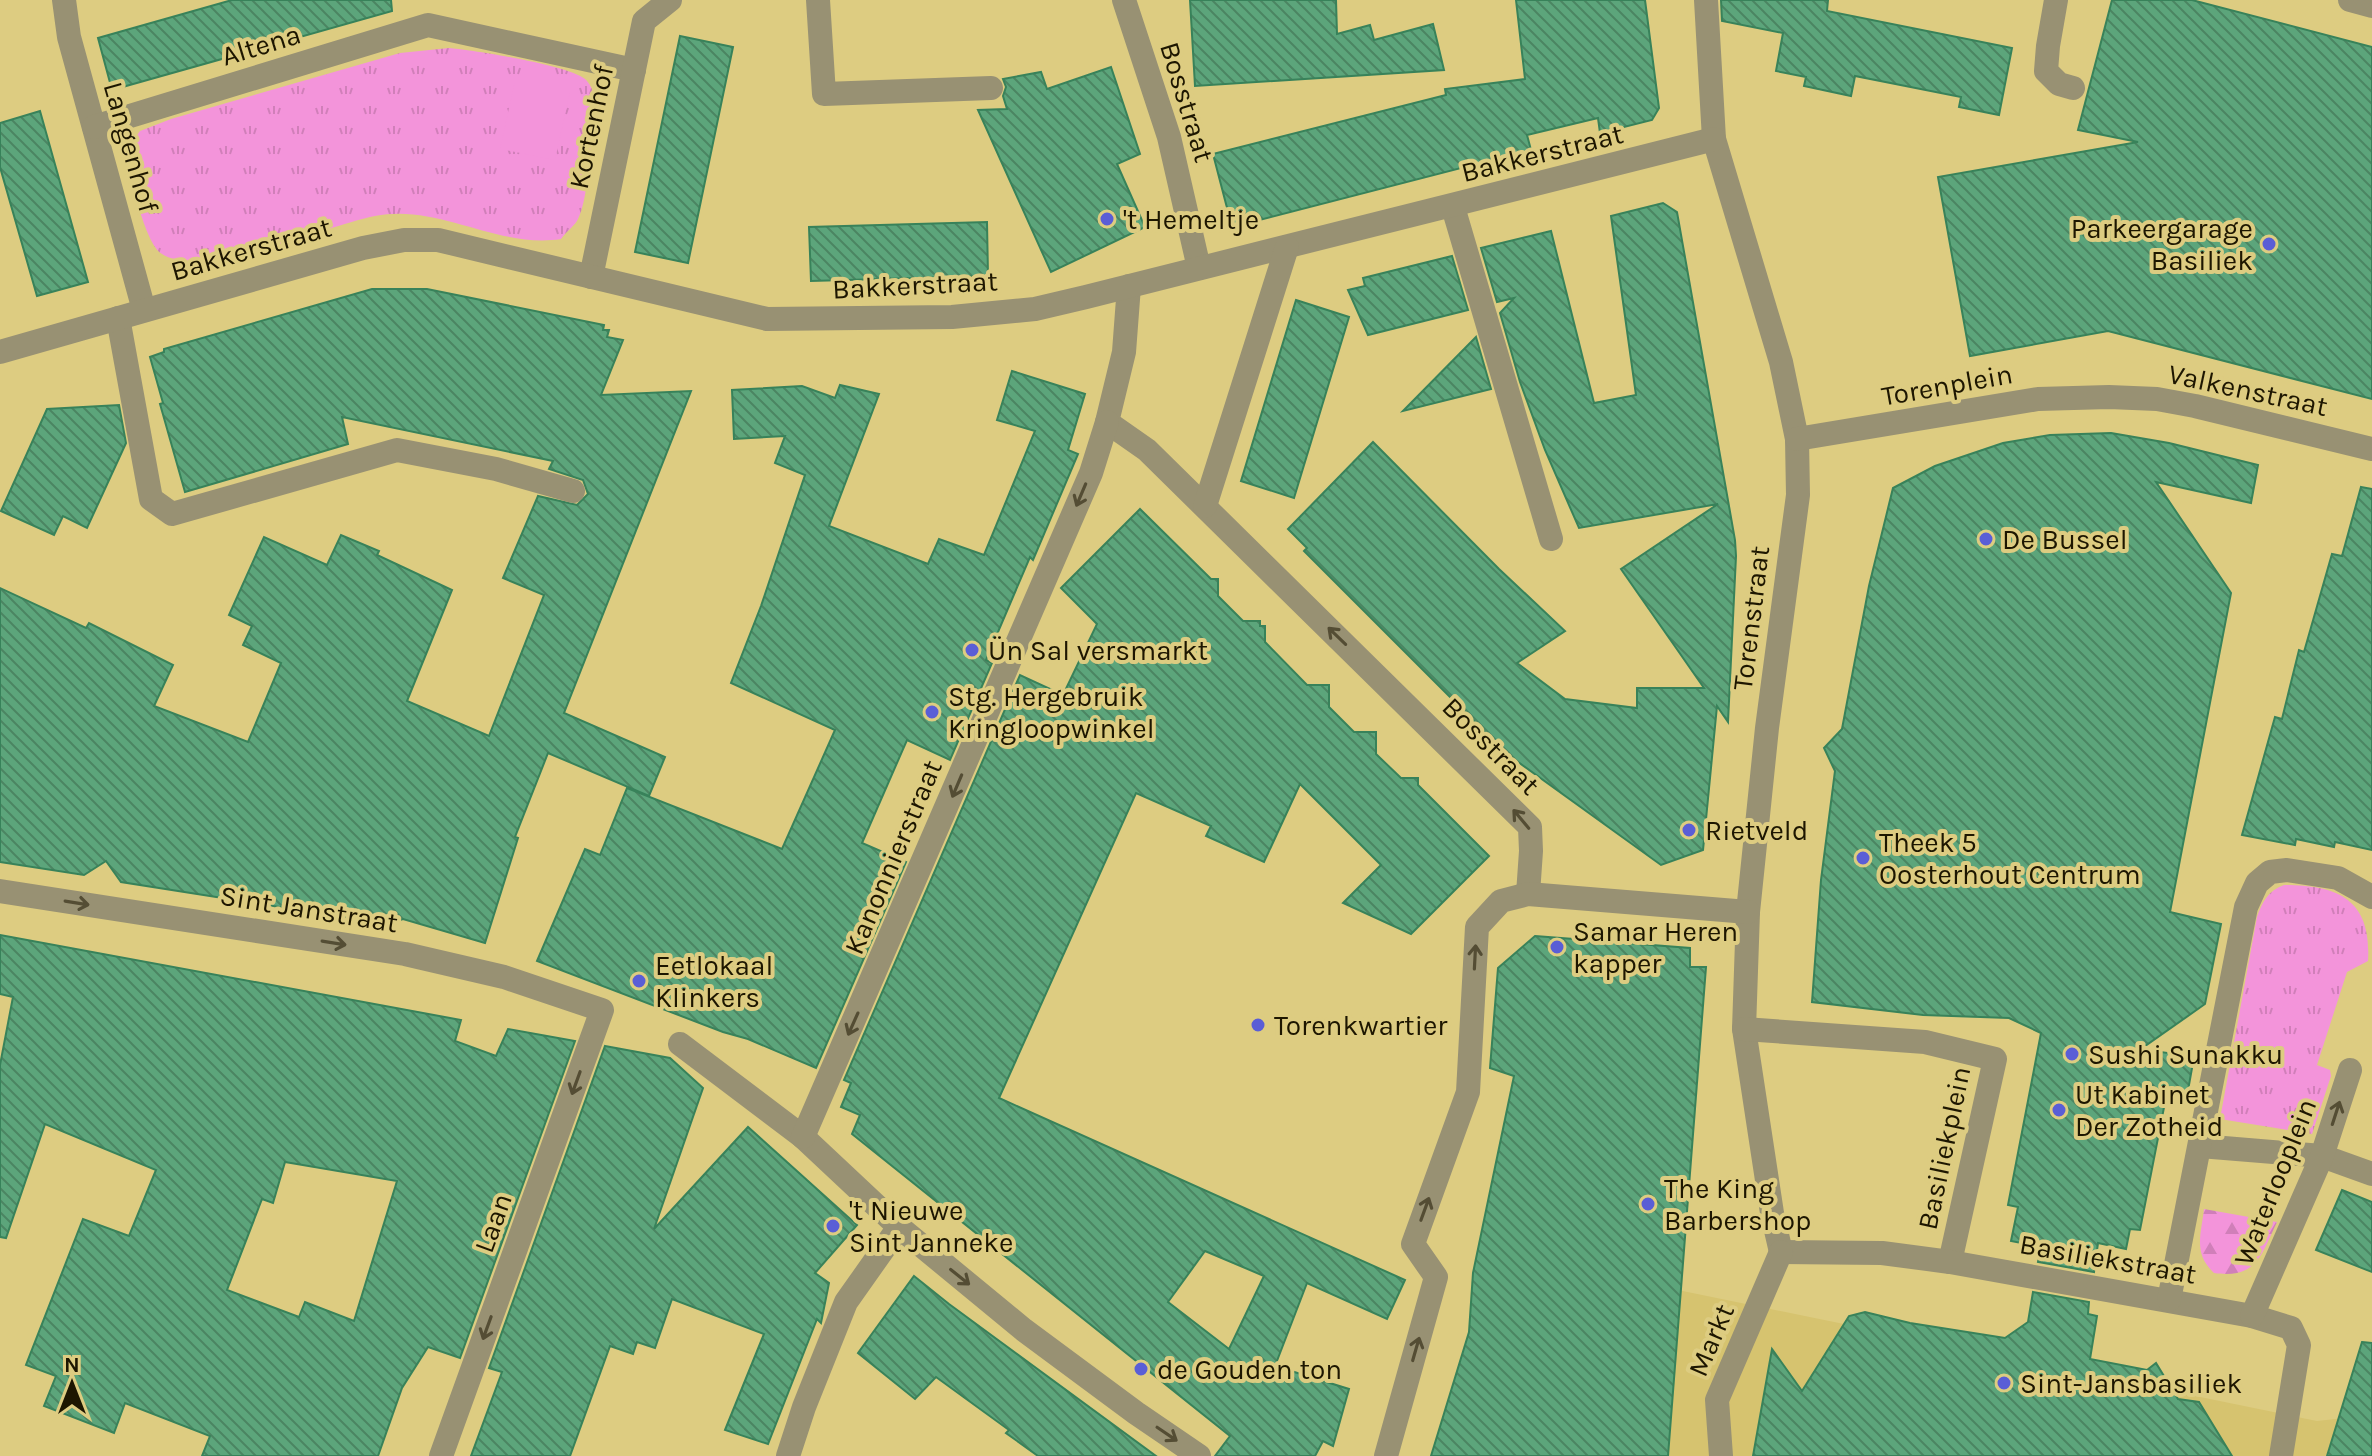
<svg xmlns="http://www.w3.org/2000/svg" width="2372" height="1456" viewBox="0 0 2372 1456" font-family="Karla,sans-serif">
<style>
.built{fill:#d6c36f}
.grass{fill:url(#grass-tufts)}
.forest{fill:url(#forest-firs)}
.park{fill:#f394da}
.building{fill:url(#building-back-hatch);stroke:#38825a;stroke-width:2;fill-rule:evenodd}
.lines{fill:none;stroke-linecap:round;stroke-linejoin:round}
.minor{stroke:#989173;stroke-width:24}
.oneway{stroke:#544d34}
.poi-dot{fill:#5a5ed6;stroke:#ddcc81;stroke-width:3}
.labels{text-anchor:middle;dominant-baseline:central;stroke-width:8;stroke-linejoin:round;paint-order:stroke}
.street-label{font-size:28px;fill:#1d1600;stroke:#ddcc81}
.poi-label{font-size:28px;fill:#1d1600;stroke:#ddcc81;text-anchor:start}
</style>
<defs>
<pattern id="grass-tufts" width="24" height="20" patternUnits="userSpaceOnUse" patternTransform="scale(2)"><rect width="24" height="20" fill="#f394da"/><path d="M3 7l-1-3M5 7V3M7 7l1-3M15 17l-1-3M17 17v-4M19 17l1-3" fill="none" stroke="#d07fb9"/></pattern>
<pattern id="forest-firs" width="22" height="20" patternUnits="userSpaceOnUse" patternTransform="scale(2)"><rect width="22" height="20" fill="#f394da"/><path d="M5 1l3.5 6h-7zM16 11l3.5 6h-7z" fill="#d07fb9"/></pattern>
<pattern id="building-back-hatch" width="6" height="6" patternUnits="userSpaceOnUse" patternTransform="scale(2)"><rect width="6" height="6" fill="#5ca57b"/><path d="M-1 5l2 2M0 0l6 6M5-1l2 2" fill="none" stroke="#4b8562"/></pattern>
</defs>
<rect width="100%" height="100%" fill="#ddcc81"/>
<path class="built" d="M 1478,1249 L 2317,1421 L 2372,1415 L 2372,1456 L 1457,1456 Z"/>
<g class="grass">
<path d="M 449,48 C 472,50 576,66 587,81 C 603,101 594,131 590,154 C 588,172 586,205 577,221 C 573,227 566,232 561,239 C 497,249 439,203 375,216 C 328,225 202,280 162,254 C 144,243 130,173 126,151 L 140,131 L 171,119 L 400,53 Z"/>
<path d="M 2284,885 C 2336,885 2372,898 2368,961 L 2347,972 L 2317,1065 L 2330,1070 L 2331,1076 L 2312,1134 L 2220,1119 L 2257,917 C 2262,902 2269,890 2284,885 Z"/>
</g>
<path class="forest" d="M 2204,1209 L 2277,1222 C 2261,1255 2257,1279 2214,1273 C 2193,1253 2201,1235 2204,1209 Z"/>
<path class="park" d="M 515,81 L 570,92 L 555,160 L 500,149 Z"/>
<g class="building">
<path d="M 232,0 L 391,0 L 392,11 L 112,90 L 98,38 Z"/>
<path d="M 1190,0 L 1336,0 L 1337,34 L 1370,25 L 1374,40 L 1433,24 L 1444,70 L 1195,86 Z"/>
<path d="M 1516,0 L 1645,0 L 1659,108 L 1652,120 L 1600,133 L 1598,118 L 1527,135 L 1531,150 L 1232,227 L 1213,154 L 1446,95 L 1445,89 L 1525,79 Z"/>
<path d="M 1721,0 L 1828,0 L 1827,11 L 2012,48 L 1999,115 L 1959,107 L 1961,97 L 1855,76 L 1851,96 L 1804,86 L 1806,77 L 1776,71 L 1783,33 L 1722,21 Z"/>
<path d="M 2112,0 L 2192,0 L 2372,47 L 2372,399 L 2108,331 L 1970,356 L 1938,177 L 2138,142 L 2078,130 Z"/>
<path d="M 680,36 L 733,47 L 688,263 L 635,252 Z"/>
<path d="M 1111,67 L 1140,154 L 1117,164 L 1145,227 L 1051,272 L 978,110 L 1007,109 L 1003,96 L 1006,87 L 1003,79 L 1041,72 L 1047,89 Z"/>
<path d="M 40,111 L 88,282 L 37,296 L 0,167 L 0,123 Z"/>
<path d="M 1663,203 L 1677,212 L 1735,540 L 1736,556 L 1728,722 L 1717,706 L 1703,850 L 1661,865 L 1507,754 L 1304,551 L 1307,548 L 1288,529 L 1373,442 L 1499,569 L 1565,631 L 1517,663 L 1565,699 L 1637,708 L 1637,688 L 1704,688 L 1621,569 L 1718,504 L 1579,528 L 1545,450 L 1520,382 L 1500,313 L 1514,298 L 1497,302 L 1481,248 L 1551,231 L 1594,403 L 1636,395 L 1611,216 Z"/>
<path d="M 987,222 L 988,276 L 811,281 L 809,227 Z"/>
<path d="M 1452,256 L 1468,310 L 1368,335 L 1348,290 L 1365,286 L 1363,278 Z"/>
<path d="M 372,289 L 427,289 L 604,325 L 603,330 L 609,330 L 607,337 L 623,340 L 601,395 L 691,391 L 564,713 L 665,757 L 649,796 L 548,753 L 515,837 L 518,838 L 485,943 L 403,919 L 388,924 L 121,882 L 106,861 L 84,875 L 0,862 L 0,588 L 86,628 L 89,623 L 173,665 L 154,706 L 248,742 L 281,663 L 243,645 L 252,626 L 229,615 L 264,537 L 327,565 L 341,535 L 379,551 L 377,555 L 452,590 L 407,701 L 489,736 L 544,595 L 503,578 L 538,496 L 577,505 L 588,494 L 583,480 L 549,469 L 553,461 L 342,417 L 348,444 L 185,492 L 160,404 L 163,403 L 150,357 L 164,352 L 164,349 Z"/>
<path d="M 1296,300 L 1349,317 L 1294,498 L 1241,481 Z"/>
<path d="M 1476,337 L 1491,389 L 1403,411 Z"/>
<path d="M 1012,371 L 1085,394 L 1068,450 L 1078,454 L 1033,560 L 1030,557 L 986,660 L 992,663 L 950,760 L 907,740 L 862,843 L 906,862 L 816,1068 L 748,1039 L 723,1032 L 537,961 L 585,849 L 600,855 L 627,788 L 782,849 L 835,730 L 731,683 L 761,606 L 805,475 L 775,463 L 785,436 L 734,439 L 732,390 L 802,386 L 835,398 L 840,385 L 879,394 L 829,526 L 928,564 L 939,539 L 984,555 L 1035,431 L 997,420 Z"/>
<path d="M 119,405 L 126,443 L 87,528 L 63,516 L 54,535 L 1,511 L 47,409 Z"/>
<path d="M 2111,433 L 2169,443 L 2258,465 L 2251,503 L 2156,482 L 2231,593 L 2170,912 L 2221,924 L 2205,1004 L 2141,1049 L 2194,1057 L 2187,1096 L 2167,1092 L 2140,1230 L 2130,1229 L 2126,1249 L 2098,1243 L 2094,1272 L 2038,1262 L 2041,1247 L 2011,1241 L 2018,1207 L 2008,1205 L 2041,1033 L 2009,1018 L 1923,1015 L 1812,1002 L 1821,880 L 1835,771 L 1824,748 L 1842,729 L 1869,586 L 1893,488 L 1935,466 L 2003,443 L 2050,435 Z"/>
<path d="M 2361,487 L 2372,489 L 2372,850 L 2335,842 L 2334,847 L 2296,839 L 2295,845 L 2242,835 L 2275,717 L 2282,719 L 2299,650 L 2304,652 L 2332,554 L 2342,556 Z"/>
<path d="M 1140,509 L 1211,579 L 1218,579 L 1218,596 L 1243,621 L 1260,621 L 1260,626 L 1265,626 L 1265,642 L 1307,685 L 1329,685 L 1329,707 L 1354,732 L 1376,732 L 1376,754 L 1401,778 L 1418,778 L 1418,785 L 1489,856 L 1411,934 L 1343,903 L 1381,865 L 1300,784 L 1264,862 L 1206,836 L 1211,826 L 1136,793 L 999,1098 L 1405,1280 L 1387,1319 L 1307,1283 L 1275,1366 L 1349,1389 L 1333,1446 L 1323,1441 L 1315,1456 L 1215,1456 L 1230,1436 L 852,1134 L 860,1115 L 841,1107 L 851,1083 L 844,1080 L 1020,675 L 1063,695 L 1097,624 L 1061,588 ZM 1205,1251 L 1264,1276 L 1229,1349 L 1168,1302 Z"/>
<path d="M 0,935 L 461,1020 L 455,1041 L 496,1056 L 508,1029 L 575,1041 L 460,1358 L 428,1347 L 402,1388 L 378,1456 L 202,1456 L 210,1436 L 125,1403 L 114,1433 L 44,1406 L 56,1376 L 26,1365 L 83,1219 L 129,1236 L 156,1170 L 45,1124 L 6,1238 L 0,1237 L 0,1065 L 13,997 L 0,994 ZM 285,1162 L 397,1181 L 354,1321 L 305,1302 L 299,1317 L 227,1290 L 262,1199 L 273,1203 Z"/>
<path d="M 1535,936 L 1690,948 L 1690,967 L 1706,967 L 1668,1456 L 1431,1456 L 1469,1332 L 1473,1273 L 1514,1076 L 1490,1068 L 1498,968 Z"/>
<path d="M 605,1046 L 670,1058 L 703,1088 L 654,1229 L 748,1127 L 857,1225 L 815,1273 L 829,1283 L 821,1323 L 817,1319 L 768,1444 L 725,1430 L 764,1334 L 672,1299 L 655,1348 L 637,1342 L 633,1354 L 610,1346 L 570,1456 L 471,1456 L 502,1372 L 489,1368 Z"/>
<path d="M 2342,1190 L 2372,1202 L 2372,1272 L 2316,1250 Z"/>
<path d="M 914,1276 L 949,1304 L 1156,1456 L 1038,1456 L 1006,1433 L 1009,1430 L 936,1377 L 915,1399 L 858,1353 Z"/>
<path d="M 2033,1292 L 2089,1302 L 2088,1314 L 2097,1316 L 2090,1359 L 2147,1370 L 2156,1363 L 2178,1399 L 2199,1402 L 2232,1456 L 1753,1456 L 1772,1349 L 1802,1391 L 1849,1316 L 1865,1312 L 1910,1323 L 2005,1338 L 2028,1322 Z"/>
<path d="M 2362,1342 L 2372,1343 L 2372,1456 L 2327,1456 Z"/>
</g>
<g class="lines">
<g class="minor">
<path d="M 64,0 L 69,37 L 144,310"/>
<path d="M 818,0 L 824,94 L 991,88"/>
<path d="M 1124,0 L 1169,137 L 1199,268"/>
<path d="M 1706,0 L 1714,139 L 1781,362 L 1797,439 L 1798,495 L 1767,728 L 1748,912 L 1744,1029 L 1772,1213 L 1781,1252"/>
<path d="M 2056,0 L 2048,46 L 2046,71 L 2059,84 L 2073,88"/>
<path d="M 2350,0 L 2372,6"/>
<path d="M 94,127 L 428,25 L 634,70"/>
<path d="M 1453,207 L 1551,539"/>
<path d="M 591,277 L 644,21 L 670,0"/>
<path d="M 1129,286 L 1124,352 L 1107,422 L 1147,450 L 1530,827 L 1531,851 L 1528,894"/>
<path d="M 118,318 L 151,499 L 172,514 L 397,450 L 496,469 L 573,491"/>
<path d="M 0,352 L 363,248 L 404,240 L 438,240 L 767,319 L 952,317 L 1035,309 L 1086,297 L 1714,139"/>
<path d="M 1797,439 L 2038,399 L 2109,397 L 2157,399 L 2195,406 L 2372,449"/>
<path d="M 1205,506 L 1287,247"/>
<path d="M 0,891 L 405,954 L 504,977 L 602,1010 L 441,1456"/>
<path d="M 1744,1029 L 1925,1042 L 1995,1059 L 1950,1262"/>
<path d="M 680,1044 L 803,1137 L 899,1227 L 1024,1330 L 1136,1413 L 1199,1456"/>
<path d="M 803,1137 L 1091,473 L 1107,422"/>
<path d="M 2200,1146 L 2322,1156 L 2372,1174"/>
<path d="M 1781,1252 L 1882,1253 L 1950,1262 L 2252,1316 L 2291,1328 L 2299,1345 L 2281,1456"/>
<path d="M 2169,1300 L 2246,907 L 2257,883 L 2270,872 L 2287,870 L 2338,878 L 2372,897"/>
<path d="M 2252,1316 L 2322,1156 L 2350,1070"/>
<path d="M 788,1456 L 804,1407 L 846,1302 L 899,1227"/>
<path d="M 1386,1456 L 1436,1277 L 1413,1244 L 1468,1092 L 1477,927 L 1501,901 L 1528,894 L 1748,912"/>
<path d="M 1721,1456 L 1717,1400 L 1781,1252"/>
</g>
</g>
<defs><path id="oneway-shaft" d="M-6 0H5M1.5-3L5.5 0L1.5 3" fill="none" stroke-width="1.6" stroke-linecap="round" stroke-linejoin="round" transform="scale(2)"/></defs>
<g class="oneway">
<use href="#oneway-shaft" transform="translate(1081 495) rotate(113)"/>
<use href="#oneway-shaft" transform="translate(1337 636) rotate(-136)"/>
<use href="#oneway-shaft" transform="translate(957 786) rotate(113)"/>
<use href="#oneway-shaft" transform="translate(1521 819) rotate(-130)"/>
<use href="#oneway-shaft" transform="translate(77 903) rotate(9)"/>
<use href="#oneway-shaft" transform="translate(334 943) rotate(9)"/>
<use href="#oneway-shaft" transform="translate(1475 957) rotate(-87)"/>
<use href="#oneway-shaft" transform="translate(853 1024) rotate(114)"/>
<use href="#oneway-shaft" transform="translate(576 1083) rotate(110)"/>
<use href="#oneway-shaft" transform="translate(2336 1113) rotate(-72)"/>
<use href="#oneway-shaft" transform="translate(1425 1209) rotate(-70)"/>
<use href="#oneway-shaft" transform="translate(960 1277) rotate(39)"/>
<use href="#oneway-shaft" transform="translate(487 1328) rotate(110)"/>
<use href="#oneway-shaft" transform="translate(1416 1349) rotate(-74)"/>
<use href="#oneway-shaft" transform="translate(1167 1434) rotate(34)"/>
</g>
<g class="poi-dot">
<circle cx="1107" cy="219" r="8"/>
<circle cx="2269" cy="244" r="8"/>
<circle cx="1986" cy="539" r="8"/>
<circle cx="972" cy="650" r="8"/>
<circle cx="932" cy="712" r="8"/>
<circle cx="1689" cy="830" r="8"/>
<circle cx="1863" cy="858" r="8"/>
<circle cx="1557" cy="947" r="8"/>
<circle cx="639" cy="981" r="8"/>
<circle cx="1258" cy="1025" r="8"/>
<circle cx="2072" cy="1054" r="8"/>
<circle cx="2059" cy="1110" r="8"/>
<circle cx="1648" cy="1204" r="8"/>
<circle cx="833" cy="1226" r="8"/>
<circle cx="1141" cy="1369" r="8"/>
<circle cx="2004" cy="1383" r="8"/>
</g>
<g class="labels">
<g class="street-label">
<text transform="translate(261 45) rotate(-17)">Altena</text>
<text transform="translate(1187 102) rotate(73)">Bosstraat</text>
<text transform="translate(591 127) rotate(-78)">Kortenhof</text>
<text transform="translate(131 147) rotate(74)">Langenhof</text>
<text transform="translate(1542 153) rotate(-14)">Bakkerstraat</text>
<text transform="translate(251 249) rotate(-16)">Bakkerstraat</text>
<text transform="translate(915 285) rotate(-3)">Bakkerstraat</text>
<text transform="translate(1947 385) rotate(-10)">Torenplein</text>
<text transform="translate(2248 390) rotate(12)">Valkenstraat</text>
<text transform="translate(1751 618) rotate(-83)">Torenstraat</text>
<text transform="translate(1491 746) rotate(45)">Bosstraat</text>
<text transform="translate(893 857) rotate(-67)">Kanonnierstraat</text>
<text transform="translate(309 909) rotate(9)">Sint Janstraat</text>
<text transform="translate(1944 1148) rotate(-78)">Basiliekplein</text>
<text transform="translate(2275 1182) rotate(-68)">Waterlooplein</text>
<text transform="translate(493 1223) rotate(-70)">Laan</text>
<text transform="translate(2108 1259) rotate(10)">Basiliekstraat</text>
<text transform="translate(1711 1340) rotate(-67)">Markt</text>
</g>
<g class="poi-label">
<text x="1123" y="219">'t Hemeltje</text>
<text x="2253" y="228" text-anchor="end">Parkeergarage<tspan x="2253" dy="32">Basiliek</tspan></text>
<text x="2002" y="539">De Bussel</text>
<text x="988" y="650">Ün Sal versmarkt</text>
<text x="948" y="696">Stg. Hergebruik<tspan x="948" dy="32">Kringloopwinkel</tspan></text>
<text x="1705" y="830">Rietveld</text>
<text x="1879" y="842">Theek 5<tspan x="1879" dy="32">Oosterhout Centrum</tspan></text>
<text x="1573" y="931">Samar Heren<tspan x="1573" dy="32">kapper</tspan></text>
<text x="655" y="965">Eetlokaal<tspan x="655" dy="32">Klinkers</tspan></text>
<text x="1274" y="1025">Torenkwartier</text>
<text x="2088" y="1054">Sushi Sunakku</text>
<text x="2075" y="1094">Ut Kabinet<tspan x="2075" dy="32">Der Zotheid</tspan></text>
<text x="1664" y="1188">The King<tspan x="1664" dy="32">Barbershop</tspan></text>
<text x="849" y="1210">'t Nieuwe<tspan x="849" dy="32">Sint Janneke</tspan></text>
<text x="1157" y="1369">de Gouden ton</text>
<text x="2020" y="1383">Sint-Jansbasiliek</text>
</g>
</g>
<g transform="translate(72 1384)" stroke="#ddcc81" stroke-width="6" paint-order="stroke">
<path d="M0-6L14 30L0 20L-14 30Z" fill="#1d1600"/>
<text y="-12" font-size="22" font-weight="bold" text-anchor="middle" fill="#1d1600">N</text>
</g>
</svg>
